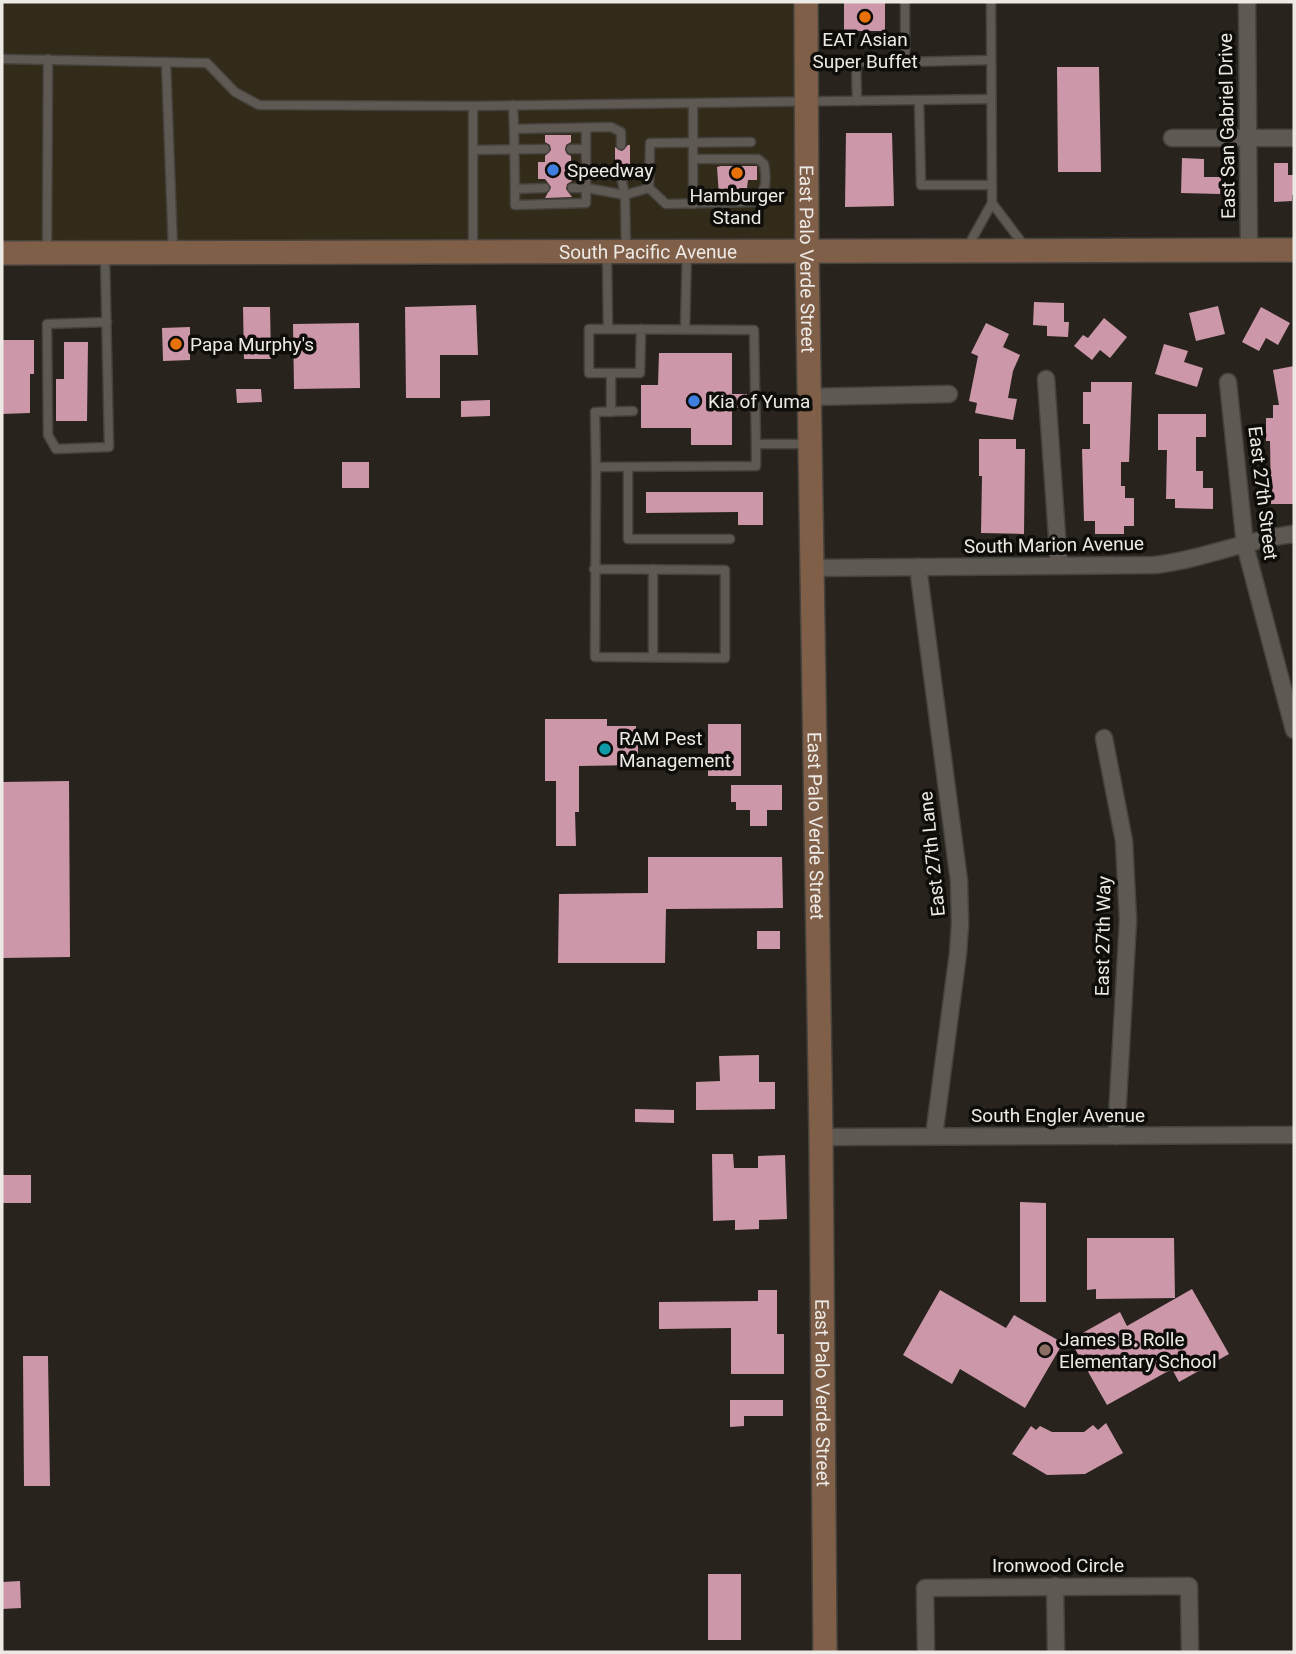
<svg xmlns="http://www.w3.org/2000/svg" width="1296" height="1654" viewBox="0 0 1296 1654" font-family="Roboto,sans-serif">
<style>
.commercial{fill:#332b1a}
.building{fill:#cc97a9}
.lines{fill:none;stroke-linecap:round;stroke-linejoin:round}
.lane-casing{stroke:#46423d;stroke-width:11}
.street-casing{stroke:#46423d;stroke-width:19}
.secondary-casing{stroke:#46423d;stroke-width:26}
.lane{stroke:#5e5952;stroke-width:8}
.street{stroke:#5e5952;stroke-width:16}
.secondary{stroke:#805f49;stroke-width:23}
.food-dot{fill:#e8710a;stroke:#0f0d0a;stroke-width:2.5}
.shop-dot{fill:#3f7fe0;stroke:#0f0d0a;stroke-width:2.5}
.culture-dot{fill:#0f9aa8;stroke:#0f0d0a;stroke-width:2.5}
.education-dot{fill:#8d6e63;stroke:#0f0d0a;stroke-width:2.5}
.labels{text-anchor:middle;dominant-baseline:central;stroke-width:7;stroke-linejoin:round;paint-order:stroke}
.poi-label{font-size:19px;fill:#edeae6;stroke:#0f0d0a;text-anchor:start}
.street-label{font-size:19px;fill:#edeae6;stroke:#0f0d0a}
</style>
<rect width="100%" height="100%" fill="#28241d"/>
<path class="commercial" d="M 2,2 L 806,2 L 807,251 L 2,253 Z"/>
<g class="building">
<rect x="844" y="2" width="41" height="29"/>
<path d="M 1057,67 L 1099,67 L 1101,172 L 1058,172 Z"/>
<path d="M 846,133 L 892,133 L 894,206 L 845,207 Z"/>
<path d="M 545,135 L 571,135 L 571,142 L 566,145 L 565,150 L 567,154 L 571,156 L 572,181 L 567,184 L 566,189 L 572,197 L 545,198 L 551,187 L 545,179 L 538,179 L 538,162 L 545,162 L 545,156 L 551,150 L 550,145 L 545,142 Z"/>
<path d="M 628,145 L 630,145 L 630,175 L 620,171 L 615,175 L 615,147 L 622,151 Z"/>
<path d="M 1182,158 L 1204,159 L 1204,177 L 1221,177 L 1220,194 L 1181,193 Z"/>
<path d="M 1274,163 L 1288,163 L 1288,175 L 1294,175 L 1294,195 L 1292,195 L 1292,201 L 1274,202 Z"/>
<path d="M 721,166 L 757,166 L 757,180 L 748,180 L 747,188 L 739,188 L 739,196 L 719,196 L 717,167 Z"/>
<path d="M 1034,302 L 1064,303 L 1064,322 L 1069,322 L 1068,337 L 1047,336 L 1047,326 L 1033,325 Z"/>
<path d="M 476,305 L 478,355 L 440,355 L 440,398 L 406,398 L 405,307 Z"/>
<path d="M 1218,306 L 1225,334 L 1196,341 L 1189,313 Z"/>
<path d="M 243,307 L 270,307 L 271,359 L 244,359 Z"/>
<path d="M 1261,307 L 1290,323 L 1278,345 L 1266,338 L 1259,351 L 1242,342 Z"/>
<path d="M 1104,318 L 1127,337 L 1110,358 L 1100,350 L 1092,360 L 1074,346 L 1083,335 L 1088,338 Z"/>
<path d="M 359,323 L 360,388 L 294,389 L 293,324 Z"/>
<path d="M 986,323 L 1009,334 L 1003,347 L 1020,355 L 1013,371 L 1008,398 L 1017,399 L 1013,420 L 975,413 L 977,403 L 969,401 L 978,356 L 971,353 Z"/>
<path d="M 190,327 L 190,360 L 163,361 L 162,328 Z"/>
<path d="M 2,340 L 34,340 L 34,374 L 30,374 L 30,413 L 2,414 Z"/>
<path d="M 64,342 L 88,342 L 87,421 L 56,421 L 56,379 L 64,379 Z"/>
<path d="M 1164,344 L 1188,351 L 1184,362 L 1203,368 L 1197,387 L 1155,374 Z"/>
<path d="M 659,353 L 732,353 L 732,394 L 747,394 L 747,408 L 732,408 L 732,445 L 691,445 L 691,428 L 641,428 L 641,385 L 658,385 Z"/>
<path d="M 1294,366 L 1294,504 L 1271,504 L 1270,441 L 1266,441 L 1266,418 L 1273,418 L 1273,405 L 1279,405 L 1273,370 Z"/>
<path d="M 1091,382 L 1132,382 L 1129,462 L 1121,462 L 1121,486 L 1125,486 L 1125,498 L 1134,498 L 1134,526 L 1124,526 L 1124,534 L 1095,534 L 1095,521 L 1084,521 L 1082,449 L 1090,449 L 1090,424 L 1083,424 L 1083,392 L 1091,392 Z"/>
<path d="M 236,389 L 261,389 L 262,402 L 237,403 Z"/>
<path d="M 490,400 L 490,416 L 461,417 L 461,401 Z"/>
<path d="M 1158,414 L 1206,414 L 1206,437 L 1196,437 L 1196,471 L 1203,471 L 1203,488 L 1213,488 L 1213,509 L 1175,508 L 1175,499 L 1166,499 L 1167,450 L 1158,450 Z"/>
<path d="M 979,439 L 1016,439 L 1016,449 L 1025,449 L 1024,534 L 981,533 L 982,476 L 979,476 Z"/>
<rect x="342" y="462" width="27" height="26"/>
<path d="M 646,492 L 763,492 L 763,525 L 738,525 L 738,512 L 646,513 Z"/>
<path d="M 545,719 L 607,719 L 607,726 L 636,726 L 636,732 L 638,732 L 638,765 L 579,766 L 579,812 L 575,812 L 576,846 L 556,846 L 556,781 L 545,781 Z"/>
<rect x="708" y="724" width="33" height="52"/>
<path d="M 69,781 L 70,957 L 2,958 L 2,782 Z"/>
<path d="M 731,785 L 782,785 L 782,810 L 767,810 L 767,826 L 750,826 L 750,810 L 736,810 L 736,802 L 731,802 Z"/>
<path d="M 648,857 L 782,857 L 783,908 L 666,909 L 665,963 L 558,963 L 559,894 L 648,893 Z"/>
<rect x="757" y="931" width="23" height="18"/>
<path d="M 759,1055 L 759,1082 L 775,1082 L 775,1109 L 696,1110 L 696,1082 L 720,1081 L 719,1056 Z"/>
<path d="M 635,1109 L 674,1110 L 674,1123 L 635,1122 Z"/>
<path d="M 712,1154 L 733,1154 L 734,1168 L 758,1168 L 758,1156 L 785,1155 L 787,1219 L 759,1220 L 759,1229 L 735,1230 L 735,1220 L 713,1221 Z"/>
<rect x="3" y="1175" width="28" height="28"/>
<path d="M 1020,1202 L 1046,1203 L 1046,1302 L 1020,1302 Z"/>
<path d="M 1087,1238 L 1174,1238 L 1175,1298 L 1096,1299 L 1096,1289 L 1087,1290 Z"/>
<path d="M 1192,1289 L 1229,1354 L 1179,1382 L 1172,1369 L 1107,1405 L 1070,1340 L 1120,1312 L 1127,1326 Z"/>
<path d="M 758,1290 L 777,1290 L 777,1334 L 784,1334 L 784,1374 L 731,1374 L 731,1328 L 659,1329 L 659,1302 L 758,1301 Z"/>
<path d="M 940,1290 L 1006,1328 L 1014,1315 L 1063,1343 L 1025,1408 L 960,1369 L 952,1384 L 903,1355 Z"/>
<path d="M 23,1356 L 48,1356 L 50,1486 L 24,1486 Z"/>
<path d="M 730,1400 L 783,1400 L 783,1416 L 744,1416 L 744,1426 L 730,1427 Z"/>
<path d="M 1106,1423 L 1123,1453 L 1085,1474 L 1047,1475 L 1012,1454 L 1031,1426 L 1036,1430 L 1040,1426 L 1052,1432 L 1084,1432 L 1093,1425 L 1098,1430 Z"/>
<rect x="708" y="1574" width="33" height="66"/>
<path d="M 20,1581 L 21,1608 L 2,1609 L 2,1582 Z"/>
</g>
<g class="lines">
<defs>
<g id="lane">
<path d="M 2,59 L 207,63 L 235,92 L 259,105 L 473,106 L 991,99"/>
<path d="M 166,62 L 173,250"/>
<path d="M 905,62 L 991,60"/>
<path d="M 919,100 L 921,185 L 992,185"/>
<path d="M 857,101 L 856,62 L 905,62 L 905,2"/>
<path d="M 513,105 L 514,129 L 611,127 L 621,132 L 621,145"/>
<path d="M 473,106 L 473,249"/>
<path d="M 514,129 L 515,189 L 545,188"/>
<path d="M 571,149 L 586,149"/>
<path d="M 473,150 L 545,149"/>
<path d="M 621,177 L 625,195 L 626,249"/>
<path d="M 572,188 L 587,188 L 625,195 L 649,188 L 650,143 L 751,142"/>
<path d="M 649,188 L 666,204 L 753,202 C 767,192 767,180 764,164 L 758,159 L 693,159"/>
<path d="M 515,189 L 515,205 L 586,203 L 586,128"/>
<path d="M 992,203 L 1026,248"/>
<path d="M 693,204 L 693,104"/>
<path d="M 967,248 L 992,203 L 991,2"/>
<path d="M 47,250 L 48,59"/>
<path d="M 607,255 L 608,329"/>
<path d="M 105,256 L 109,447 L 56,449 L 48,435 L 47,324 L 107,322"/>
<path d="M 641,329 L 640,373 L 589,373 L 589,329 L 754,330 L 756,444"/>
<path d="M 685,329 L 687,252"/>
<path d="M 611,373 L 611,412"/>
<path d="M 633,411 L 595,412 L 596,467 L 756,466 L 756,444 L 807,444"/>
<path d="M 628,467 L 628,539 L 730,539"/>
<path d="M 594,569 L 725,570 L 725,658 L 595,657 L 596,467"/>
<path d="M 653,657 L 653,569"/>
</g>
<g id="street">
<path d="M 1247,2 L 1249,250"/>
<path d="M 1172,138 L 1294,138"/>
<path d="M 1046,379 L 1059,565"/>
<path d="M 1228,382 L 1245,545 L 1294,730"/>
<path d="M 809,397 L 949,394"/>
<path d="M 918,567 L 959,881 L 960,924 L 958,953 L 934,1136"/>
<path d="M 811,568 L 1154,565 C 1202,560 1247,539 1294,534"/>
<path d="M 1104,738 L 1124,841 L 1128,920 L 1116,1136"/>
<path d="M 821,1137 L 1294,1135"/>
<path d="M 1055,1586 L 1056,1652"/>
<path d="M 926,1652 L 925,1588 L 1189,1586 L 1190,1652"/>
</g>
<g id="secondary">
<path id="s1" d="M 806,2 L 807,251 L 821,1137 L 825,1652"/>
<path id="s2" d="M 2,253 L 1294,250"/>
</g>
</defs>
<use href="#lane" class="lane-casing"/>
<use href="#street" class="street-casing"/>
<use href="#secondary" class="secondary-casing"/>
<use href="#lane" class="lane"/>
<use href="#street" class="street"/>
<use href="#secondary" class="secondary"/>
</g>
<g class="food-dot">
<circle cx="865" cy="17" r="7"/>
<circle cx="737" cy="173" r="7"/>
<circle cx="176" cy="344" r="7"/>
</g>
<g class="shop-dot">
<circle cx="553" cy="170" r="7"/>
<circle cx="694" cy="401" r="7"/>
</g>
<circle class="culture-dot" cx="605" cy="749" r="7"/>
<circle class="education-dot" cx="1045" cy="1350" r="7"/>
<g class="labels">
<g class="poi-label">
<text x="865" y="39" text-anchor="middle">EAT Asian<tspan x="865" dy="22">Super Buffet</tspan></text>
<text x="567" y="170">Speedway</text>
<text x="737" y="195" text-anchor="middle">Hamburger<tspan x="737" dy="22">Stand</tspan></text>
<text x="190" y="344">Papa Murphy's</text>
<text x="708" y="401">Kia of Yuma</text>
<text x="619" y="738">RAM Pest<tspan x="619" dy="22">Management</tspan></text>
<text x="1059" y="1339">James B. Rolle<tspan x="1059" dy="22">Elementary School</tspan></text>
</g>
<g class="street-label">
<text transform="translate(1227 126) rotate(-91)">East San Gabriel Drive</text>
<text stroke="none"><textPath href="#s2" startOffset="646">South Pacific Avenue</textPath></text>
<text stroke="none"><textPath href="#s1" startOffset="257">East Palo Verde Street</textPath></text>
<text transform="translate(1263 493) rotate(83)">East 27th Street</text>
<text transform="translate(1054 545) rotate(-1)">South Marion Avenue</text>
<text stroke="none"><textPath href="#s1" startOffset="824">East Palo Verde Street</textPath></text>
<text transform="translate(932 854) rotate(-96)">East 27th Lane</text>
<text transform="translate(1103 936) rotate(-89)">East 27th Way</text>
<text x="1058" y="1115">South Engler Avenue</text>
<text stroke="none"><textPath href="#s1" startOffset="1391">East Palo Verde Street</textPath></text>
<text x="1058" y="1565">Ironwood Circle</text>
</g>
</g>
<rect width="1296" height="1654" fill="none" stroke="#edeae6" stroke-width="7"/>
</svg>
